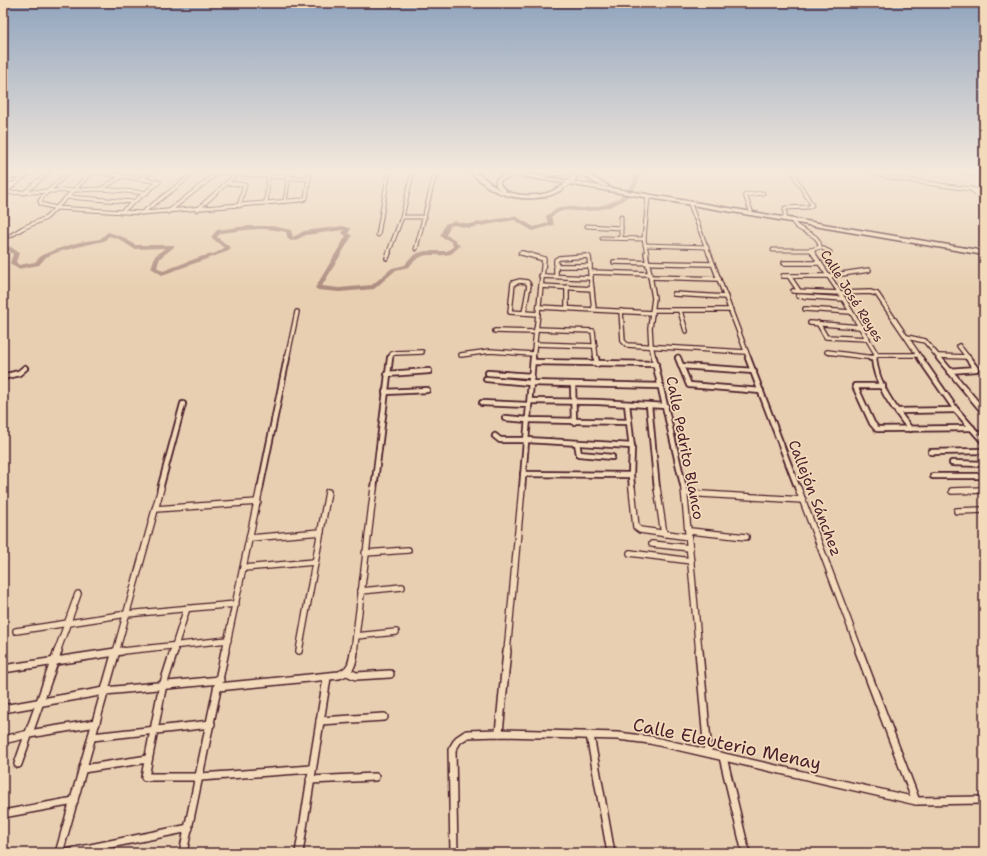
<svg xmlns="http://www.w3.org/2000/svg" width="987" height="856" viewBox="0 0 987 856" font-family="'Shantell Sans',sans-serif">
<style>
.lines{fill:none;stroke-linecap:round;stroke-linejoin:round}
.river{fill:#ac8b7e;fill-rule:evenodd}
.minor-far4-casing{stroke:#4a1f2b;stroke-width:5}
.minor-far3-casing{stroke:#4a1f2b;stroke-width:6}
.minor-far2-casing{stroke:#4a1f2b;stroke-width:8}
.minor-far1-casing{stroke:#4a1f2b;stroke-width:8}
.minor-casing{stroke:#4a1f2b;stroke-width:10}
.primary-casing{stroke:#4a1f2b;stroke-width:3}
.motorway-casing{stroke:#4a1f2b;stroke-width:3}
.minor-far4{stroke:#f2daba;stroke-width:3}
.minor-far3{stroke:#f2daba;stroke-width:3.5}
.minor-far2{stroke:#f2daba;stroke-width:4.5}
.minor-far1{stroke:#f2daba;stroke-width:5.5}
.minor{stroke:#f2daba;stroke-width:7}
.primary{fill:#f2daba;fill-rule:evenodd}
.motorway{fill:#f2daba;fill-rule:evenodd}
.primary-bridge-casing{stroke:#4a1f2b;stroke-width:6;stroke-linecap:butt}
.primary-bridge{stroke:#f2daba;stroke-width:4.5}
.labels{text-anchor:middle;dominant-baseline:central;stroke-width:3.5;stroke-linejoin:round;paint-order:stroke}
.far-street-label{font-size:13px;fill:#4a1f2b;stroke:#f2daba}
.street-label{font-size:15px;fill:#4a1f2b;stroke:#f2daba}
.near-street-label{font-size:18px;fill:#4a1f2b;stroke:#f2daba}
</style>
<rect width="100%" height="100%" fill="#e8cfb1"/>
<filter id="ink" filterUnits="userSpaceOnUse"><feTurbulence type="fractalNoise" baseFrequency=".025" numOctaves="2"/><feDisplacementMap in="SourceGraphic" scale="8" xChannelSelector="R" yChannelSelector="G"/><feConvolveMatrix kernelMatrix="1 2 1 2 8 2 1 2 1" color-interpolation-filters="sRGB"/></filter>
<g filter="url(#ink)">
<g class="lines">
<g class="river">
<path d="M 637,170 L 642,170 C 636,200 612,210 584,211 C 567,212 566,207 551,217 L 554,224 L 553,225 L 533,231 L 514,220 L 469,228 L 454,225 L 450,226 L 446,235 L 454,239 L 460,246 L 451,254 C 433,258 423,249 409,267 L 396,270 L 374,289 L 339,292 L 318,290 L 315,288 L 346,236 L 342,233 L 344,230 L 343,230 L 306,235 L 298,239 L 291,241 L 288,239 L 286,232 C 265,226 243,230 221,233 L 217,237 L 231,248 L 226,252 L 162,275 L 151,268 L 155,256 L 165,248 L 134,249 L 119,239 L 109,236 L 104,241 L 81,246 L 58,252 L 46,257 L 39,265 L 18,269 L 10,263 L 13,254 L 7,250 L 3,249 L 3,245 L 11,247 L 18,252 L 19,253 L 16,262 L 19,265 L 35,262 L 42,255 L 54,250 L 80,242 L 100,239 L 108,232 L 123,237 L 135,245 L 174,245 L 174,247 L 160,258 L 157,267 L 163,271 L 200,257 L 216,253 L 224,248 L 211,237 L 217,230 L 246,226 L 272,226 L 291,230 L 293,237 L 304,231 L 343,226 L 350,228 L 351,229 L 348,233 L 352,236 L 322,286 L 339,288 L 372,285 L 392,268 L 405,265 L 409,259 L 418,253 L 425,251 L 447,251 L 454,246 L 450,241 L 440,236 L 445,224 L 454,221 L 469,224 L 515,216 L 534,227 L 548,223 L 546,216 C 552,212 558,207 565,207 C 571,206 578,208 584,208 C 611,206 631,197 637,170 Z"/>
<path d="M 889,170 L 920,172 L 924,170 L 930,170 L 921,176 Z"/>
<path d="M 948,170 L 957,170 L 984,177 L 984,181 Z"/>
</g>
<defs>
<g id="minor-far4">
<path d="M 71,170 L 43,196 L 40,201 L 41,204 L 56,208 L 142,213 L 302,200 L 306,198 L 310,170"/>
<path d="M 83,170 L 159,182 L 121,212"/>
<path d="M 183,170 L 309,179"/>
<path d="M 865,170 L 898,179 L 984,191"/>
<path d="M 978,170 L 984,175"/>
<path d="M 3,173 L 9,170"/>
<path d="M 3,177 L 24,176"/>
<path d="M 141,179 L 154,170"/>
<path d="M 227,183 L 245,185 L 239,206"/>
<path d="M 3,185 L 14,184"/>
<path d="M 101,189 L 121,177"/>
<path d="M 971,189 L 984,200"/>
<path d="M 4,193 L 101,189 L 147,193"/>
<path d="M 4,193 L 31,170"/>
<path d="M 24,193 L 51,170"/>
<path d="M 67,197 L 134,202"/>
<path d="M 285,201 L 290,170"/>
<path d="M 266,203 L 269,170"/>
<path d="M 690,204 L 709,254"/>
<path d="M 197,210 L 241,170"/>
<path d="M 751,211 L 745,195 L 763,193"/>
<path d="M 168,212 L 217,173"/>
<path d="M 142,213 L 197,171"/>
<path d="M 402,217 L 425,217"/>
<path d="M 621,217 L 621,238"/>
<path d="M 785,217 L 785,208 L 809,207 L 812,205 L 795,177 L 795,170"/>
<path d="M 792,221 C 794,223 796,227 799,228 C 807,234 819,234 820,247 L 811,250 L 814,254"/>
<path d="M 587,226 L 621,228"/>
<path d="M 378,235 L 389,170"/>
<path d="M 10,236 L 23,228 L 46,218 L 85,179 L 87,175 L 83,171"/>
<path d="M 602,238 L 644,239"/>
<path d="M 645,245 L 707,247"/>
<path d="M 820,247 L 830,252"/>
<path d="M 416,249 L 436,170"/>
<path d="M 773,250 L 811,250"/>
<path d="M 520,253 L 527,254"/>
<path d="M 388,254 L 402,217 L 413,170"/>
<path d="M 647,254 L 644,239 L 648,197"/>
</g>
<g id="minor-far3">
<path d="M 522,253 L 544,259 L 533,359"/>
<path d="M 646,253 L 654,298 L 650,328 L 651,345 L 654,359"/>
<path d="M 709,253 L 749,359"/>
<path d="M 813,253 L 840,293 L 877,355"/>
<path d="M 387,258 L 389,253"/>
<path d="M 614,262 L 713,264"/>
<path d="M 784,263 L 820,263"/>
<path d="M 556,266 L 556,260 L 559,258 L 586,256 L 589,257 L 590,266"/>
<path d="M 541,276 L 591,278"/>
<path d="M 556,276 L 556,266 L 590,266 L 590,272"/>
<path d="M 783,276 L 828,276 L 869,270"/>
<path d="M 789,276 L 799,291"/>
<path d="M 650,277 L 719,279"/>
<path d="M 520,281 L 527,282 L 529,285 L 524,313 L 510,312 L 513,283 Z"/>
<path d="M 541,286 L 592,289"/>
<path d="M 567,287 L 567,308"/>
<path d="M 793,291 L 840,293 L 870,292 L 877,294 L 921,359"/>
<path d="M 674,294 L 726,297"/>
<path d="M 798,296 L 844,299"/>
<path d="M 539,307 L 653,313"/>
<path d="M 594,309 L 590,272 L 649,274"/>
<path d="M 805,309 L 851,312"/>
<path d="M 653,310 L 731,310"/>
<path d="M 621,311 L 623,341 L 627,345 L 746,352"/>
<path d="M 680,311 L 686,331"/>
<path d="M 524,313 L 538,314"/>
<path d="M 810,323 L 860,327"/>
<path d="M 818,323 L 826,337 L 868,339"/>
<path d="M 536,329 L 593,331 L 596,359"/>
<path d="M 495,331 L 536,332"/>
<path d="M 907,337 L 925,341 L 940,359"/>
<path d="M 535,344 L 595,346"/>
<path d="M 959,346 L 969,359"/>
<path d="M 827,352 L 874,358 L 877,355 L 918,355"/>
<path d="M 461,355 L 490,351 L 533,354"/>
<path d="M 938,356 L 968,357"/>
<path d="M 678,357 L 679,359"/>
<path d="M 287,359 L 297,312"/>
<path d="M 390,359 L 392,354 L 395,353 L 422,352"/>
</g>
<g id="minor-far2">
<path d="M 596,358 L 597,364"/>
<path d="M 654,358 L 684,489"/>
<path d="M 678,358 L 689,385 L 761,391"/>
<path d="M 748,358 L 798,489"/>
<path d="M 871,358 L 874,358"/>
<path d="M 874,358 C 876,385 894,408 910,429"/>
<path d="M 920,358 L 956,410 L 984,442"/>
<path d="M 939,358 L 984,412"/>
<path d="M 533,362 L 656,364"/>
<path d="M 681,366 L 754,371"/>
<path d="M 949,371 L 976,369 L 968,358"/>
<path d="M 488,373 L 531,376"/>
<path d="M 387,374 L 429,371"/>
<path d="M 3,377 L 19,373 L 25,368"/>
<path d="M 486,379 L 530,383 L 661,386"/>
<path d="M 573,384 L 574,422"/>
<path d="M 883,386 L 855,386 L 872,423 L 877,429 L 972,428"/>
<path d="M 385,392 L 427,390"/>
<path d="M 530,401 L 598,402 L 666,406"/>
<path d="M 482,403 L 529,405"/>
<path d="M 627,404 L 632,448 L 631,475 L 632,489"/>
<path d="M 649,405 L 657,489"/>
<path d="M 898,411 L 956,410"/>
<path d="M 505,418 L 528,420 L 629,422"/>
<path d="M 495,436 L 500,440 L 527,440 L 632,446"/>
<path d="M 577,443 L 579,454 L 612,457"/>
<path d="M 931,452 L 984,451"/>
<path d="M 952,463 L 984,464"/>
<path d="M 523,474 L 631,475"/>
<path d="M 933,476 L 984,476"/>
<path d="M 160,489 L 183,404"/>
<path d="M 260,489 L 287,358"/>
<path d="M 374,489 L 390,358"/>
<path d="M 522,489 L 533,358"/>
</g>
<g id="minor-far1">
<path d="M 632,488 L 636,527 L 640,530 L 689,537"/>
<path d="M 657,488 L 664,534"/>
<path d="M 684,488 L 699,652"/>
<path d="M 798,488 L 860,652"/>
<path d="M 952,491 L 984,490"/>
<path d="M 685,493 L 803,500"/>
<path d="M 155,509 L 258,502"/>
<path d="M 957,511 L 984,510"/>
<path d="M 690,531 L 746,537"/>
<path d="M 250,538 L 321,532"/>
<path d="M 652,544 L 690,548"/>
<path d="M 365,553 L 408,550"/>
<path d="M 630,553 L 691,561"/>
<path d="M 244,568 L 315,562"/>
<path d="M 361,591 L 402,587"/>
<path d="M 16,631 L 127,614 L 236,604"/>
<path d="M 356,636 L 396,632"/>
<path d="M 299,651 L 328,492"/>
<path d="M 57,652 L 78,594"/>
<path d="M 113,652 L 228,640"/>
<path d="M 116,652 L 161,488"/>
<path d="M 173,652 L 187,608"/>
<path d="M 225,652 L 260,488"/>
<path d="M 354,652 L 374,488"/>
<path d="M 507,652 L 522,488"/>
</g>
<g id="minor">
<path d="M 174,651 L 162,689 L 145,777 L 200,777 L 312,769"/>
<path d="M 699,651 L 708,753"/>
<path d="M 859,651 L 916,801"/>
<path d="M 3,669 L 122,651"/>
<path d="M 347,672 L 356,676 L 390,674"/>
<path d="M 218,687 L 339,675 C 351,671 353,663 354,651"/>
<path d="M 3,709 L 105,691 L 220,680"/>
<path d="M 320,721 L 384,717"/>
<path d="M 499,733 L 507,651"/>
<path d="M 590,735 L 611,853"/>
<path d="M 92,737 L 211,724"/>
<path d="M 3,740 L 29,734 L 96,723"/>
<path d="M 723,757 L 746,853"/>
<path d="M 18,764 L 58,651"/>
<path d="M 83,769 L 148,759"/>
<path d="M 310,780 L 375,777"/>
<path d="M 3,814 L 74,801"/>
<path d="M 59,853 L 116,651"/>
<path d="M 66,853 L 189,828"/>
<path d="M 183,853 L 225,651"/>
<path d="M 299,853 L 327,678"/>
<path d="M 454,853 L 452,750 L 458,740 L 467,734 L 499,733 L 618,736 L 650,740 L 916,801 L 984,800"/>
</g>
<path id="primary" d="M 579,170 L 584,170 L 574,180 L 572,180 L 572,178 Z"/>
<g id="motorway">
<path d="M 467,170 C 479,170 489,184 500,190 L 496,186 L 496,180 L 500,177 L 511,174 L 492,170 L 504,170 L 984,251 L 984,255 L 515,175 L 500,181 L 500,185 L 506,190 L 505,191 C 519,196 536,197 550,192 C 555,190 560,187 565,185 L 567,186 C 549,202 516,201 495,191 C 485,186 476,177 467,170 Z"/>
<path d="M 569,170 L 577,170 L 561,175 L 542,176 L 540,175 Z"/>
<path d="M 584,170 L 588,170 L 587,174 L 609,186 C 603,189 588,179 583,174 Z"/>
</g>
</defs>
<use href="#minor-far4" class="minor-far4-casing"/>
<use href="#minor-far3" class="minor-far3-casing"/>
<use href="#minor-far2" class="minor-far2-casing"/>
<use href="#minor-far1" class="minor-far1-casing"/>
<use href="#minor" class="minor-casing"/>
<use href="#primary" class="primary-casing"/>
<use href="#motorway" class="motorway-casing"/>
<use href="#minor-far4" class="minor-far4"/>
<use href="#minor-far3" class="minor-far3"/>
<use href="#minor-far2" class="minor-far2"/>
<use href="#minor-far1" class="minor-far1"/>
<use href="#minor" class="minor"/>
<use href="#primary" class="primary"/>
<use href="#motorway" class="motorway"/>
<defs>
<path id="primary-bridge" d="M 565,186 L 573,179"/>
</defs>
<use href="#primary-bridge" class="primary-bridge-casing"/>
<use href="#primary-bridge" class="primary-bridge"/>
</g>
</g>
<linearGradient id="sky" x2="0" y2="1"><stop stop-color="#90a4be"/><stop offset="0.59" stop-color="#f5e9dc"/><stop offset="1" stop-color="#f5e9dc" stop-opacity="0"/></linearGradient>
<rect width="987" height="290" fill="url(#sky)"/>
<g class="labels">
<g class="far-street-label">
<text transform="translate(852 296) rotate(58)">Calle José Reyes</text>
</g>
<g class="street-label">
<text transform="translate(685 448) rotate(79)">Calle Pedrito Blanco</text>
<text transform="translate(815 498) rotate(69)">Callejón Sánchez</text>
</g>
<g class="near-street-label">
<text transform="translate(727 744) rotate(12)">Calle Eleuterio Menay</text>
</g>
</g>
<rect width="987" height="856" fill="none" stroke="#f2daba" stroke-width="16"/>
<rect x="8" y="8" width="971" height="840" fill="none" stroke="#4a1f2b" stroke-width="1.5" filter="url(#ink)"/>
</svg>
